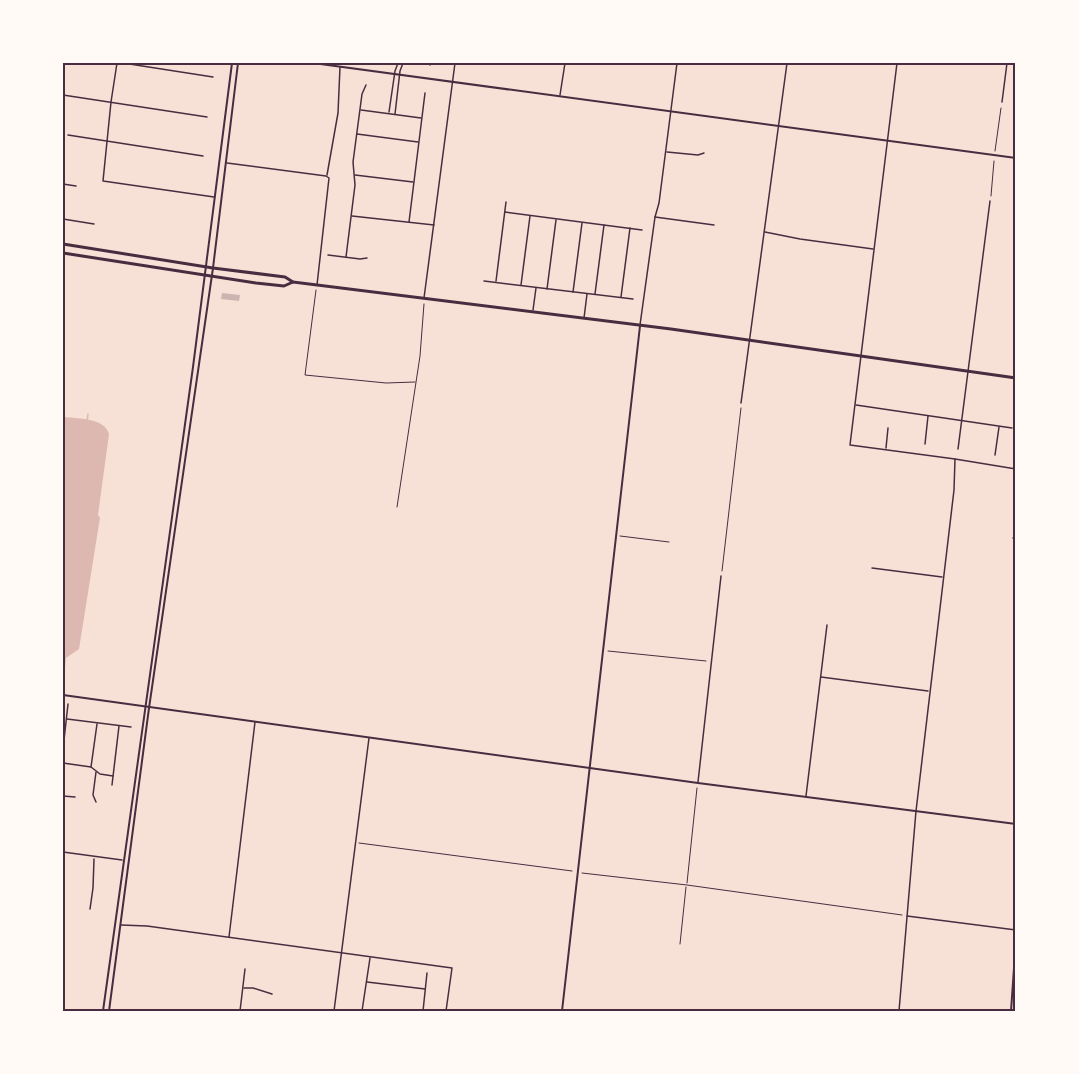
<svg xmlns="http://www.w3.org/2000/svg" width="1079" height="1074" viewBox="0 0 1079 1074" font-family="'Asap Condensed',sans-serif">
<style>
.water{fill:#dcb8b0}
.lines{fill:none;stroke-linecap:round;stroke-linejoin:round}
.stream{stroke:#dcb8b0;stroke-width:1.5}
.building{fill:#ccb4b1}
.path{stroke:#4a2c40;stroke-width:1}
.minor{stroke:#4a2c40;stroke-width:1.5}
.tertiary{stroke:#4a2c40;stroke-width:2}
.secondary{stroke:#4a2c40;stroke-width:2}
.primary{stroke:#4a2c40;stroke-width:3}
.neatline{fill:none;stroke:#4a2c40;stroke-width:2}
</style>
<rect width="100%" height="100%" fill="#f7e1d7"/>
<path class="water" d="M 63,417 C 78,419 104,417 109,434 L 98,515 L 100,518 L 98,530 L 79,649 L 66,658 L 65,668 L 63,668 Z"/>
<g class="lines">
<path class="stream" d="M 87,422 L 88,414"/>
</g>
<path class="building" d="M 222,293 L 240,295 L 239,301 L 221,299 Z"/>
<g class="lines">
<g class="path">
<path d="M 995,151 L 1001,108"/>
<path d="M 991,196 L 994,161"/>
<path d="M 316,290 L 305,375 L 386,383 L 415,382"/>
<path d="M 397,507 L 420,356 L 424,304"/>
<path d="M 620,536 L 669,542"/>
<path d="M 722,571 L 741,408"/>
<path d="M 608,651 L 706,661"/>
<path d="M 359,843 L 572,871"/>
<path d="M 582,873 L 687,885 L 902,915"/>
<path d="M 687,883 L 697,788"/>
<path d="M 680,944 L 686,887"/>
</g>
<g class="minor">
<path d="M 117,63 L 111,102 L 103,181 L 214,197"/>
<path d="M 123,63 L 213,77"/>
<path d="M 897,63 L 850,445 L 955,459 L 1016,469"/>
<path d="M 430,65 L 430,63"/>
<path d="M 63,95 L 207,117"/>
<path d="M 560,95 L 565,63"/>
<path d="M 1002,102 L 1007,63"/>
<path d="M 361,110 L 421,118"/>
<path d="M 389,112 L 395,71 L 398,63"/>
<path d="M 395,114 L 400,71 L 403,63"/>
<path d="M 357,134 L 418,142"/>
<path d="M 68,135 L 203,156"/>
<path d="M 667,152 L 698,155 L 704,153"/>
<path d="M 227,163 L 326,176 L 329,178 L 317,285"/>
<path d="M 327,175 L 338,113 L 340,67"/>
<path d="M 355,175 L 413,182"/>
<path d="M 63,184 L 76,186"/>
<path d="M 505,212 L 642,230"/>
<path d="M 352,216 L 434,225"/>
<path d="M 655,217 L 714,225"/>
<path d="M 63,219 L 94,224"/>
<path d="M 409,222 L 425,93"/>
<path d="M 765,232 L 800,239 L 873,249"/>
<path d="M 328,255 L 360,259 L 367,258"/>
<path d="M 346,257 L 355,185 L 353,162 L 362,94 L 366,85"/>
<path d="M 484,281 L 633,299"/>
<path d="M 496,281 L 506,202"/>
<path d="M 521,285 L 530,216"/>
<path d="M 547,289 L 556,220"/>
<path d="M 573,292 L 582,223"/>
<path d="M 595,294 L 604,225"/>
<path d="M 621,297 L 630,228"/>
<path d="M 424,298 L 455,63"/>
<path d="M 533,310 L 536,288"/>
<path d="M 584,318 L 587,294"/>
<path d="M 640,325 L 655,217 L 659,203 L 677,63"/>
<path d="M 741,403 L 787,63"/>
<path d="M 856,405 L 1012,428"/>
<path d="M 925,444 L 928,416"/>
<path d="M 886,448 L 888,428"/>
<path d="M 958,449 L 990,201"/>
<path d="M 995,455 L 999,427"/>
<path d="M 1013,538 L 1016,538"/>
<path d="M 872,568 L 942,577"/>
<path d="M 821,677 L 928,691"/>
<path d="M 67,719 L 131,727"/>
<path d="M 63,749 L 68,704"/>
<path d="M 63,763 L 91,767 L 100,774 L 113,776"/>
<path d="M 91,767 L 97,724"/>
<path d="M 96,772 L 93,795 L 96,802"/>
<path d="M 698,782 L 721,576"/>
<path d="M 112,785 L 119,726"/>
<path d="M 63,796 L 75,797"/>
<path d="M 806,796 L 827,625"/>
<path d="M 63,852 L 122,860"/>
<path d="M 90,909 L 93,888 L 94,859"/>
<path d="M 907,916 L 1016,930"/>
<path d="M 121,925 L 147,926 L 452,968 L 446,1011"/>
<path d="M 229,937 L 255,722"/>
<path d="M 367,982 L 425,989"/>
<path d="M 244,988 L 253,988 L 272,994"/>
<path d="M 240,1011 L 245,969"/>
<path d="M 334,1011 L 369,738"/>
<path d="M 362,1011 L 370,958"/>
<path d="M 423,1011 L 427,973"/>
<path d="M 899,1011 L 916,811 L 954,490 L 955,459"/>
</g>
<g class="tertiary">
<path d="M 313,63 L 1016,158"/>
<path d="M 63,695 L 698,783 L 1016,824"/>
<path d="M 562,1011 L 640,326"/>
<path d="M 1011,1011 L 1016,939"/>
</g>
<g class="secondary">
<path d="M 103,1011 L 193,367 L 232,63"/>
<path d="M 109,1011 L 149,708 L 213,268 L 238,63"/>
</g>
<g class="primary">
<path d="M 63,244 L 213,268 L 285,277 L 293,282 L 671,329 L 1016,378"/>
<path d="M 63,253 L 256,283 L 284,286 L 293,282"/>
</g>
</g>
<rect width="1079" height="1074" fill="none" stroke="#fffaf5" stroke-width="129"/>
<rect x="64" y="64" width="950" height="946" class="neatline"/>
</svg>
